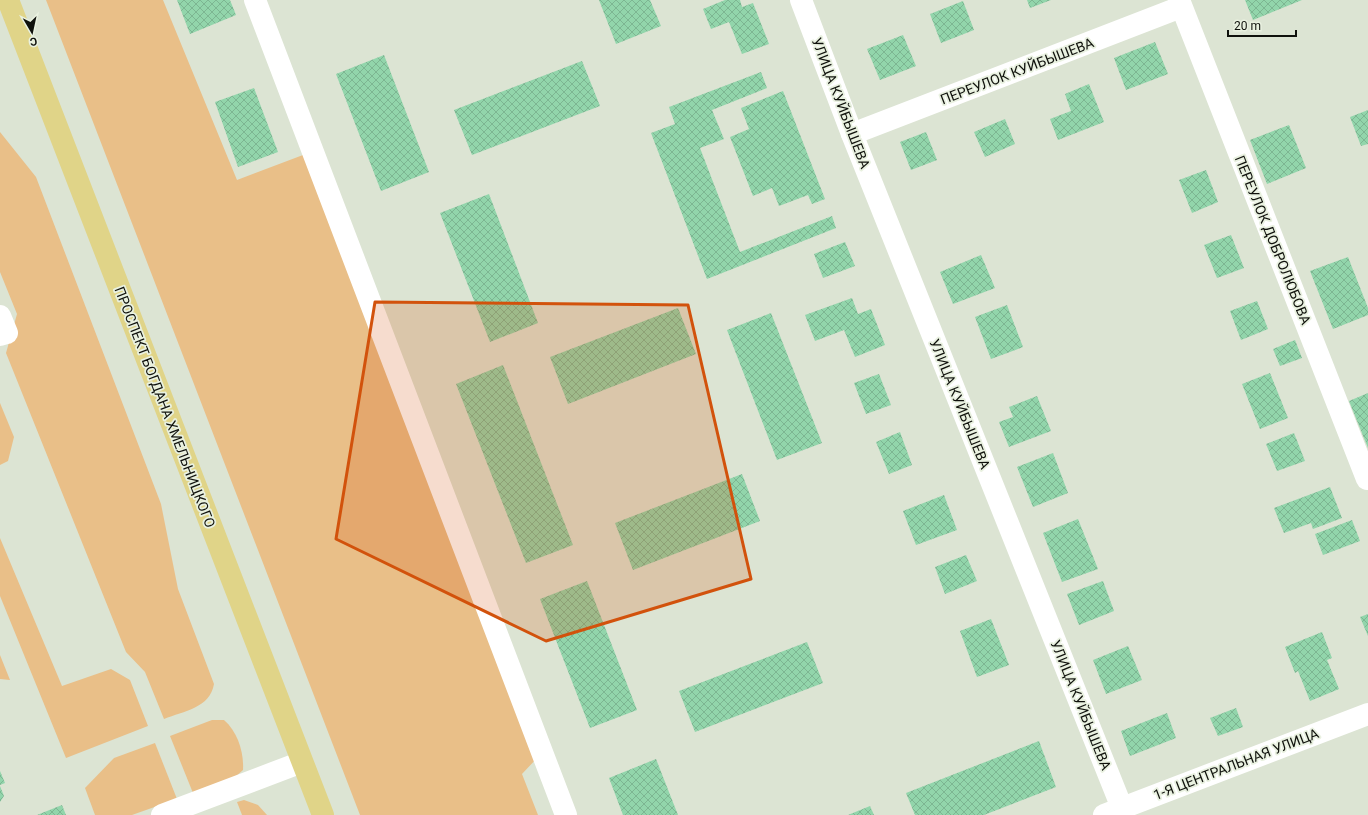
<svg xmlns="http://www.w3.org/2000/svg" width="1368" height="815" viewBox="0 0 1368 815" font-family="Roboto,sans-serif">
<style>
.green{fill:#e9bf88}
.building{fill:url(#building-cross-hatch)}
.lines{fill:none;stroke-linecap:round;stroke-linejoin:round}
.minor{stroke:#fff;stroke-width:22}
.major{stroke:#e0d488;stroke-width:22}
.marked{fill:#d2520c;fill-opacity:0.2;stroke:#d2520c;stroke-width:3;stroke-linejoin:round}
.labels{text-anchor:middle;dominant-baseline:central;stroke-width:3.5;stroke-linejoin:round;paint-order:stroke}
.street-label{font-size:14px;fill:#0f110c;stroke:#e9f1e0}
</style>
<defs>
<pattern id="building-cross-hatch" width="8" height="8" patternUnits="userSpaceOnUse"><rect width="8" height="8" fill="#92d5ab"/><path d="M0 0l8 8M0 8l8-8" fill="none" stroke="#7db692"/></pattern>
</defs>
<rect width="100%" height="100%" fill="#dce4d3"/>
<g class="green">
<path d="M 46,0 L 163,0 L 237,180 L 303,155 L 538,757 L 522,774 L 538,815 L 360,815 Z"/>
<path d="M 0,132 L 36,177 L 161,504 L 178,589 L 214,684 C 210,708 184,711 164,719 L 145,672 L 126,652 L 6,353 L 17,314 L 0,272 Z"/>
<path d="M 0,403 L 14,437 L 8,461 L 0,465 Z"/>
<path d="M 0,538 L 62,686 L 111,669 L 130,680 L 148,726 L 66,758 L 0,596 Z"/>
<path d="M 0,655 L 10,680 L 0,679 Z"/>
<path d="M 212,720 L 224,720 C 238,732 244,753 243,770 L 234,778 L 193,793 L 170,736 Z"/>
<path d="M 155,743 L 177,799 L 132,815 L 95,815 L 85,788 L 114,758 Z"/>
<path d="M 244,800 L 258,805 L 267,815 L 242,815 L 237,802 Z"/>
</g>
<g class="building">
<path d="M 177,0 L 230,0 L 236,15 L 190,34 Z"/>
<path d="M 599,0 L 650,0 L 661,26 L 616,44 Z"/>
<path d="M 725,0 L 740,0 L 742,7 L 753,3 L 769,44 L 742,54 L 729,22 L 711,29 L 703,9 Z"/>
<path d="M 1027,0 L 1051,0 L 1030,8 Z"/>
<path d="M 1245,0 L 1302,0 L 1253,20 Z"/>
<path d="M 963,1 L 974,30 L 941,43 L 930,14 Z"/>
<path d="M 903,35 L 916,66 L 880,80 L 867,49 Z"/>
<path d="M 1155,42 L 1168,74 L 1126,90 L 1114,58 Z"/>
<path d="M 384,55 L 429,172 L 381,191 L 336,74 Z"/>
<path d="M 582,61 L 600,106 L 472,155 L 454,110 Z"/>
<path d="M 761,72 L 767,88 L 712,110 L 724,139 L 700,148 L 740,252 L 832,216 L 836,228 L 707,279 L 651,133 L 675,124 L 669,107 Z"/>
<path d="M 1089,84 L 1104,122 L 1058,140 L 1050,119 L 1071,111 L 1065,94 Z"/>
<path d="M 254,88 L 278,152 L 238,167 L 215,102 Z"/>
<path d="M 783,91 L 825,199 L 812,204 L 808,195 L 779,206 L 772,188 L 753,196 L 730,137 L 749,129 L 741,108 Z"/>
<path d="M 1368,110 L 1368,144 L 1361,146 L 1350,117 Z"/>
<path d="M 1005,119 L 1015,144 L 985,157 L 974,132 Z"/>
<path d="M 1289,125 L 1306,168 L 1267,184 L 1250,140 Z"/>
<path d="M 926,132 L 937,160 L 911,170 L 900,142 Z"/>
<path d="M 1206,170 L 1218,202 L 1192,213 L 1179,180 Z"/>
<path d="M 489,194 L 538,323 L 490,342 L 440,213 Z"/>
<path d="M 1231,235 L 1244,268 L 1217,278 L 1204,245 Z"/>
<path d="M 845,242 L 855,266 L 823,278 L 814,254 Z"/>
<path d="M 981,255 L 995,288 L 953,304 L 940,272 Z"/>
<path d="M 1348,257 L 1368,308 L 1368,315 L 1333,329 L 1310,271 Z"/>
<path d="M 852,298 L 858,314 L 871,309 L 885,345 L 855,357 L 844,330 L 815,341 L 805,315 Z"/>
<path d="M 1257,301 L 1268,329 L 1241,340 L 1230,311 Z"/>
<path d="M 1007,305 L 1023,347 L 991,359 L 975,317 Z"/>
<path d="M 678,308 L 696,354 L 568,404 L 550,357 Z"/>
<path d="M 771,313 L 822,443 L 777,460 L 727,330 Z"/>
<path d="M 1295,340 L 1302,358 L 1280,366 L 1273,349 Z"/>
<path d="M 503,365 L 573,545 L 526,563 L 456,384 Z"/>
<path d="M 1270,373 L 1288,418 L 1260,429 L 1242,384 Z"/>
<path d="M 879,374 L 891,405 L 866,414 L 854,383 Z"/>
<path d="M 1368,393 L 1368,448 L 1349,401 Z"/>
<path d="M 1037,396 L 1051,431 L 1009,447 L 999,422 L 1013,417 L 1009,407 Z"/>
<path d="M 900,432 L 912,465 L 889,474 L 876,442 Z"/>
<path d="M 1294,433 L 1305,461 L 1277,471 L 1266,444 Z"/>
<path d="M 1053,453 L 1068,493 L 1033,507 L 1017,467 Z"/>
<path d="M 742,474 L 760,521 L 633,570 L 615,523 Z"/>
<path d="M 1330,487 L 1342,518 L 1313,529 L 1311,523 L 1284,533 L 1274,508 Z"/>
<path d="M 944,495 L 957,530 L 916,545 L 903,511 Z"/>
<path d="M 1078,519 L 1098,569 L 1062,582 L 1043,533 Z"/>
<path d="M 1352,520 L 1360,541 L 1323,555 L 1315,534 Z"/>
<path d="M 966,555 L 977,581 L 945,594 L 935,567 Z"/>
<path d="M 587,581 L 637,710 L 590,728 L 540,599 Z"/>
<path d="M 1103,581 L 1114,611 L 1079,625 L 1067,594 Z"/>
<path d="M 1368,614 L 1368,636 L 1360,617 Z"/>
<path d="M 991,619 L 1009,665 L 977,677 L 960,631 Z"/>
<path d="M 1322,632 L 1332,658 L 1327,660 L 1339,689 L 1310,701 L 1298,671 L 1295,673 L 1285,647 Z"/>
<path d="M 807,642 L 823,683 L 695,732 L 679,691 Z"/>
<path d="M 1128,646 L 1142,680 L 1106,694 L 1093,660 Z"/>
<path d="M 1236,708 L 1243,727 L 1218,736 L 1210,718 Z"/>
<path d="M 1167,713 L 1176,738 L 1130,756 L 1121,731 Z"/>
<path d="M 1039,741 L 1056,787 L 984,815 L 915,815 L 906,793 Z"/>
<path d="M 656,759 L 678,815 L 623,815 L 609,778 Z"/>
<path d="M 0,771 L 5,783 L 0,785 Z"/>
<path d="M 0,786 L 4,796 L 0,802 Z"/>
<path d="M 62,805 L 66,815 L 37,815 Z"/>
<path d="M 870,806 L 874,815 L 848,815 Z"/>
</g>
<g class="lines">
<g class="minor">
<path d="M 255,0 L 566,815"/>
<path d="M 801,0 L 852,134 L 1122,808"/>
<path d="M 1179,0 L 1367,479"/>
<path d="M 852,134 L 1181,7"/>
<path d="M 0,316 L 7,333 L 0,335"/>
<path d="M 162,815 L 302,762"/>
<path d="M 1104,815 L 1368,714"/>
</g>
<path class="major" d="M 8,0 L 323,815"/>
</g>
<path class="marked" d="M 375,302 L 688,305 L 751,579 L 546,641 L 336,539 Z"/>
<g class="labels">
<g class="street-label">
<text transform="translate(1017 71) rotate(-21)">ПЕРЕУЛОК КУЙБЫШЕВА</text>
<text transform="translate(841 103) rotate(69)">УЛИЦА КУЙБЫШЕВА</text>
<text transform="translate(1273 240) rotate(68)">ПЕРЕУЛОК ДОБРОЛЮБОВА</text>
<text transform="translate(960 404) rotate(68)">УЛИЦА КУЙБЫШЕВА</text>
<text transform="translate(165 407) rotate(69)">ПРОСПЕКТ БОГДАНА ХМЕЛЬНИЦКОГО</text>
<text transform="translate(1081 705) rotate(68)">УЛИЦА КУЙБЫШЕВА</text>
<text transform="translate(1236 764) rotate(-21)">1-Я ЦЕНТРАЛЬНАЯ УЛИЦА</text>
</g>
</g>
<g transform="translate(32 32) rotate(171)" stroke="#e9f1e0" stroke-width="3" paint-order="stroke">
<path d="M0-3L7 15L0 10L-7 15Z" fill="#0f110c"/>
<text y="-6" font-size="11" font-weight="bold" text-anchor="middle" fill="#0f110c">С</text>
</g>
<path d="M1228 30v6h68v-6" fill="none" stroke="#0f110c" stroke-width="2"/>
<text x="1234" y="30" font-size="12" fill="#0f110c" stroke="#e9f1e0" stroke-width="3" paint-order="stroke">20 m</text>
</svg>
